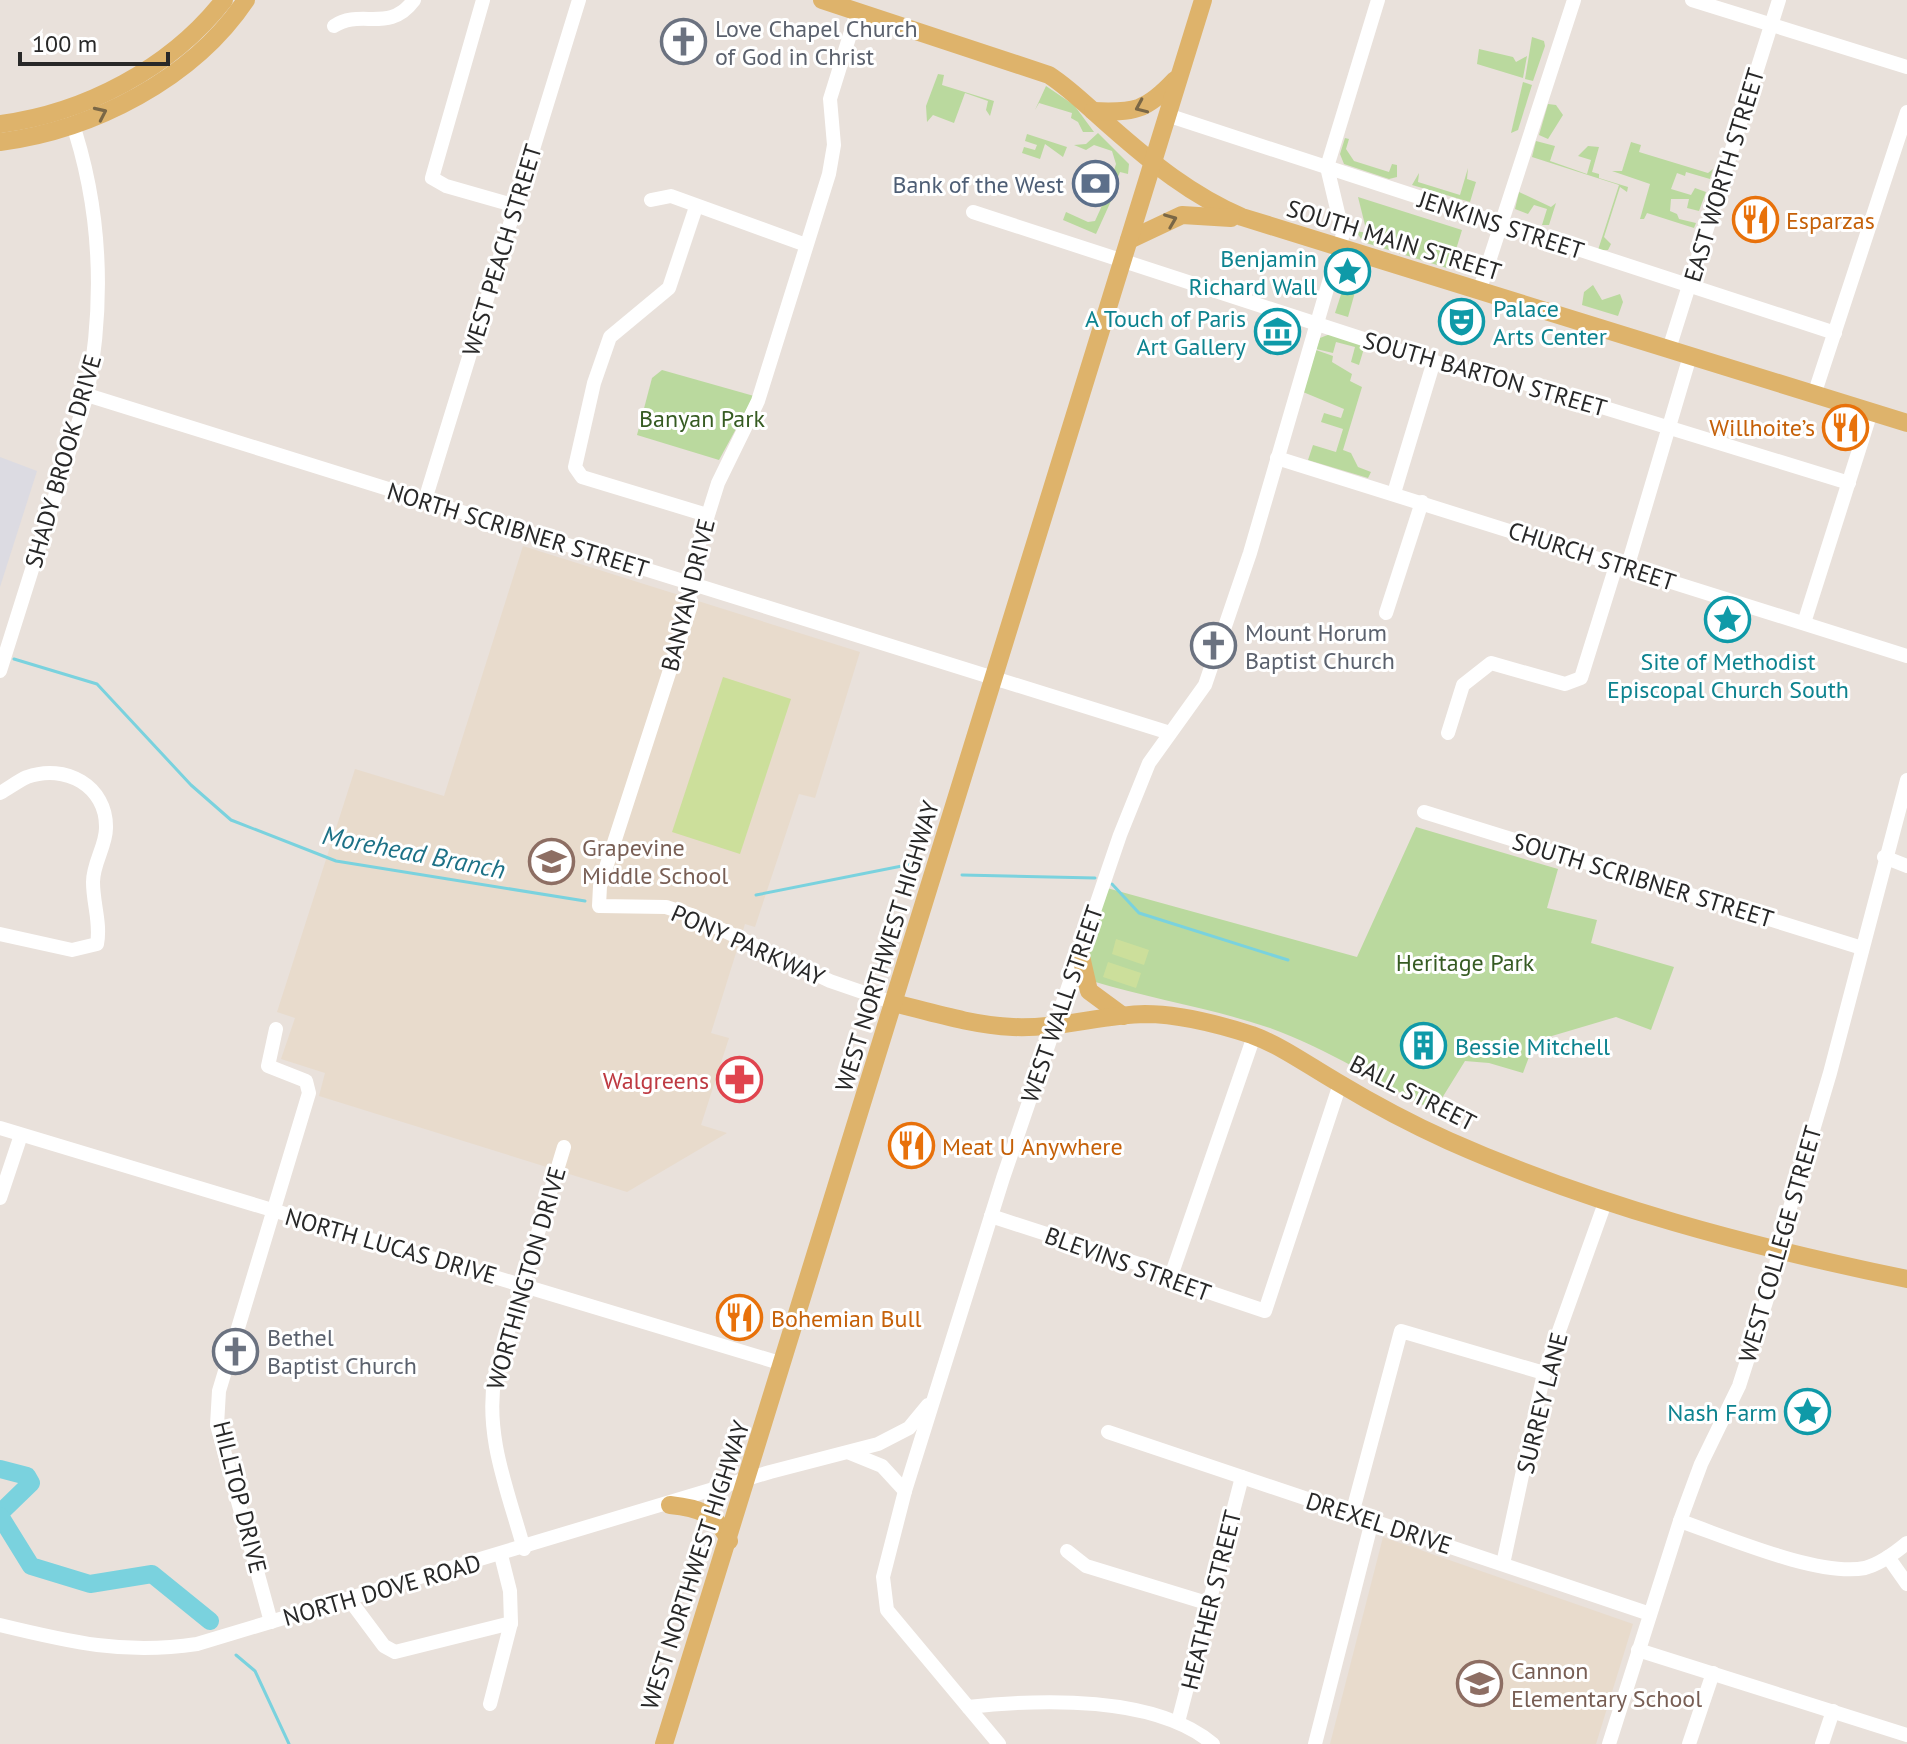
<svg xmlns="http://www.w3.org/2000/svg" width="1907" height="1744" viewBox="0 0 1907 1744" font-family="'PT Sans',sans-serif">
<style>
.industrial{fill:#dcdbe2}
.education{fill:#e8dbcc}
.green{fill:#bad99e}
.pitch{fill:#ccdf9b}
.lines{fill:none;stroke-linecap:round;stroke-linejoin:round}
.stream{stroke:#7ad2de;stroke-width:3}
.river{stroke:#7ad2de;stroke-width:18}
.minor{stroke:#fff;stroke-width:14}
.major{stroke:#deb36b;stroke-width:18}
.oneway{stroke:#7a6746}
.labels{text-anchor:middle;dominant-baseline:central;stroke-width:6;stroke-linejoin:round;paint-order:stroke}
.worship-label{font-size:24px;fill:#5b616d;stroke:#fff;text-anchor:start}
.street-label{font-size:24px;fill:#282828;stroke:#fff}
.service-label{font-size:24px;fill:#4e5e75;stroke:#fff;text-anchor:end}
.food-label{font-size:24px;fill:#c56008;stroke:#fff;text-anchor:start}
.culture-label{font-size:24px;fill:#0d838f;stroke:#fff;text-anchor:end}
.park-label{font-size:24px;fill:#365b22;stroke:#fff}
.education-label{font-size:24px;fill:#785e54;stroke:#fff;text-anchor:start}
.health-label{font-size:24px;fill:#be3a42;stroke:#fff;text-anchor:end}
.water-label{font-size:26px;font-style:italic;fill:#1d7186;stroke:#fff}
</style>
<rect width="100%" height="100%" fill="#e9e1db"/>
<path class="industrial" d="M 0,457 L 37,471 L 0,587 Z"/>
<g class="education">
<path d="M 523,546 L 860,652 L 815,798 L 799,794 L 755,927 L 745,924 L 711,1033 L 729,1038 L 701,1125 L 727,1133 L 627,1192 L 319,1096 L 325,1073 L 281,1059 L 295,1018 L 277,1012 L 355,769 L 444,796 Z"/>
<path d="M 1383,1537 L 1633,1624 L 1596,1744 L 1330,1744 Z"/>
</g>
<g class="green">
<path d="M 1532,37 L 1544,41 L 1545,46 L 1533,81 L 1525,79 Z"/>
<path d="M 1479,49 L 1513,57 L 1516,62 L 1527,56 L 1523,78 L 1477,64 Z"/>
<path d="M 938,74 L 944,75 L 942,85 L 994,101 L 990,116 L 986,110 L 988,101 L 965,93 L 954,123 L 933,115 L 927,122 L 926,106 Z"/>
<path d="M 1523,82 L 1532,85 L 1518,130 L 1511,133 Z"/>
<path d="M 1046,86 L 1074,105 L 1094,132 L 1083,132 L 1078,122 L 1071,118 L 1072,113 L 1039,103 L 1035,110 Z"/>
<path d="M 1548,104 L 1556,105 L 1563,115 L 1548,139 L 1539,135 Z"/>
<path d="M 1098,133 L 1129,164 L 1128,174 L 1120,172 L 1116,182 L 1111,180 L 1116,164 L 1112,151 L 1094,145 L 1086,150 L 1074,145 L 1086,144 Z"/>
<path d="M 1027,134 L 1067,147 L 1063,157 L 1045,144 L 1040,159 L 1022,153 L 1024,147 L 1035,150 L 1037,145 L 1025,141 Z"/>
<path d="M 1345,138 L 1349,139 L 1346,149 L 1354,161 L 1389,172 L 1392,164 L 1397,165 L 1397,177 L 1389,179 L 1344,164 L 1340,154 Z"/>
<path d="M 1536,141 L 1555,146 L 1550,161 L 1587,174 L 1591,160 L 1578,156 L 1588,146 L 1599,147 L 1592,172 L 1599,174 L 1599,178 L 1628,187 L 1627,192 L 1620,187 L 1604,237 L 1611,244 L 1608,250 L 1598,250 L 1619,185 L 1532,157 Z"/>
<path d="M 1631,142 L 1641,145 L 1639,152 L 1708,173 L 1713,169 L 1710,179 L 1686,172 L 1685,176 L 1677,173 L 1671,189 L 1691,195 L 1695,188 L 1706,192 L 1699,211 L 1687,208 L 1689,199 L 1671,199 L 1670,211 L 1677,214 L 1679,219 L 1696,223 L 1694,228 L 1647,213 L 1644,219 L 1640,219 L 1650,184 L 1612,171 L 1622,171 Z"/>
<path d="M 1468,168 L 1467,179 L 1476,182 L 1470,202 L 1412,185 L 1419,173 L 1418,182 L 1460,195 Z"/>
<path d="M 1519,192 L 1551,207 L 1556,203 L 1549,225 L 1542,225 L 1547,209 L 1534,205 L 1528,214 L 1515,209 Z"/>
<path d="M 1358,197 L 1462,230 L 1450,269 L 1363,242 L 1356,231 L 1367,233 Z"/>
<path d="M 1105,199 L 1111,201 L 1096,234 L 1063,220 L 1066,212 L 1088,222 L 1095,221 Z"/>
<path d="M 1345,282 L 1357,285 L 1348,317 L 1335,313 Z"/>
<path d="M 1593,285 L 1602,300 L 1620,294 L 1623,302 L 1618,316 L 1582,305 L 1584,292 Z"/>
<path d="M 1330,334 L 1365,345 L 1359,365 L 1351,362 L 1355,347 L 1336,342 L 1333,353 L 1316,349 L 1320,338 Z"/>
<path d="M 1316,350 L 1333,356 L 1332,362 L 1352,374 L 1350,381 L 1362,387 L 1343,450 L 1351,453 L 1358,467 L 1371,472 L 1368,478 L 1308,460 L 1313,445 L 1336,452 L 1343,429 L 1321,422 L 1324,413 L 1341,418 L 1344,409 L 1303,392 Z"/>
<path d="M 662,370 L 754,396 L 719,460 L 637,435 L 652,378 Z"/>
<path d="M 1416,827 L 1558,869 L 1547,908 L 1597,920 L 1591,943 L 1674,967 L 1651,1030 L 1616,1017 L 1535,1041 L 1523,1073 L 1489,1063 L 1465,1061 L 1434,1111 C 1381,1083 1326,1048 1270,1028 C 1211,1008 1151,999 1092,981 L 1085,969 L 1107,888 L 1357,957 Z"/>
</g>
<g class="pitch">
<path d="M 723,677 L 791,699 L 740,854 L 672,832 Z"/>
<path d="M 1116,939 L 1149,950 L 1144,965 L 1112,954 Z"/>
<path d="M 1108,962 L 1141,973 L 1136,988 L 1103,977 Z"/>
</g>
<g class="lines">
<g class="stream">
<path d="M 14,659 L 97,684 L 191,785 L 231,820 L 336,861 L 585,901"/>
<path d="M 962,875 L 1095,878"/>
<path d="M 1112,884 L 1139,913 L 1288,960"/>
<path d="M 756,895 L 917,863"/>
<path d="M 236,1655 L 255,1671 L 289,1744"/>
</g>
<g class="river">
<path d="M 0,1469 L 27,1476 L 31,1483 L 0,1513"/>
<path d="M 0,1516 L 31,1566 L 90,1584 L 152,1574 L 210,1621"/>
</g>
<g class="minor">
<path d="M 483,0 L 432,178 L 446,186 L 516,206"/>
<path d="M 1692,0 L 1907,67"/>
<path d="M 857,12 L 830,99 L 834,145 L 829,174 L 758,401 L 718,483 L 687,582 L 691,605 L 600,886 L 599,906 L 666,907 L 691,915 L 830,981 L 894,1003"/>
<path d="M 334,26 C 361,8 389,34 414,0"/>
<path d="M 1167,115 L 1835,333"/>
<path d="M 1327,167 L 1378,0"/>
<path d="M 651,200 L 671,196 L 806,245"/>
<path d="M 696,207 L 669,288 L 610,337 L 594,383 L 575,467 L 582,477 L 707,515"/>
<path d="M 973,212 L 1431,361 L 1503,383 L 1517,381 L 1849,483"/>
<path d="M 1479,292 L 1574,0"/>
<path d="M 1669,349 L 1779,0"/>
<path d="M 87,395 L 1170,733"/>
<path d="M 1814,395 L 1907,112"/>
<path d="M 1277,458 L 1907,656"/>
<path d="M 1394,493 L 1434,361"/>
<path d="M 425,500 L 579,0"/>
<path d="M 1386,613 L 1422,502"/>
<path d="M 1804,623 L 1871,412"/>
<path d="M 0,671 L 87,395 C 105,301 102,208 70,116"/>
<path d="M 1448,733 L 1463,685 L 1491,663 L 1565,684 L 1581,678 L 1614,572 L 1630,558 L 1690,356"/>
<path d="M 0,793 C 9,788 18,781 27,777 C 65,763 107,786 106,828 C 106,846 93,863 93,882 C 93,904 101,923 97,944 L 72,950 L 0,934"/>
<path d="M 1424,812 L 1862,948"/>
<path d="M 1884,857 L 1907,866"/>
<path d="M 0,1128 L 783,1364"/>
<path d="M 0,1198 L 21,1135"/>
<path d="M 991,1216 L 1148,1267 L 1170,1279 L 1265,1311 L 1340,1084"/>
<path d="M 1170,1279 L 1254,1036"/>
<path d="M 1108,1432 L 1650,1614"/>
<path d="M 850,1453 L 882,1466 L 905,1491"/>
<path d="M 1352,1514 L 1401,1331 L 1544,1373"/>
<path d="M 1680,1521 C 1727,1537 1818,1577 1865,1568 C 1880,1564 1895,1553 1907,1543"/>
<path d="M 524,1549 C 508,1491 484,1435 495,1375 L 564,1147"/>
<path d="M 1067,1551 L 1086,1566 L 1210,1604"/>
<path d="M 1888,1557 L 1907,1584"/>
<path d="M 1503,1564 L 1544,1373 L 1606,1200"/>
<path d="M 349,1599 L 384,1646 L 395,1652 L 511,1623 L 510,1591 L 501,1555"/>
<path d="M 271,1622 L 217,1425 L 219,1391 L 309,1093 L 306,1081 L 268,1066 L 276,1029"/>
<path d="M 0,1625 C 70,1642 124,1655 197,1644 L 770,1472 L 878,1444 L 909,1428 L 928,1405"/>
<path d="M 1638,1650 L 1907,1735"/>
<path d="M 490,1704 L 511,1623"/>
<path d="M 968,1707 C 1040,1699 1155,1695 1213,1744"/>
<path d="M 1178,1722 L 1242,1477"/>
<path d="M 999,1744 L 887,1610 L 883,1577 L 905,1491 L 1003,1178 L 1120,835 L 1149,763 L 1205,685 L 1250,553 L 1343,234 L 1327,167"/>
<path d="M 1315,1744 L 1372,1521"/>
<path d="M 1609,1744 L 1680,1521 L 1701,1464 L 1739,1386 L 1772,1283 L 1784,1228 L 1830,1073 L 1907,780"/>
<path d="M 1689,1744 L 1713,1673"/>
<path d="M 1822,1744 L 1833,1711"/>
</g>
<g class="major">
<path d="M 822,0 L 1049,75 C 1072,90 1090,109 1111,127 C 1152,163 1191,195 1242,217 L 1907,423"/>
<path d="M 1093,111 C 1134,113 1146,111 1175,80"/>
<path d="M 0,124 C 85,113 171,68 224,0"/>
<path d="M 0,142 C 93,130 193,79 246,0"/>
<path d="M 1129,240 L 1182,215 L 1231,218"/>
<path d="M 1080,952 L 1089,991 L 1123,1016"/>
<path d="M 894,1003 C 934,1013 972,1025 1013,1027 C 1058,1029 1101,1015 1145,1014 C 1181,1014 1218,1024 1252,1035 C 1282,1046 1309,1066 1337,1082 C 1372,1103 1411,1124 1449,1141 C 1595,1206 1752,1247 1907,1279"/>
<path d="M 670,1505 C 698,1508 717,1513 729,1541"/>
<path d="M 664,1744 L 1203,0"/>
</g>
</g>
<defs><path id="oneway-chevron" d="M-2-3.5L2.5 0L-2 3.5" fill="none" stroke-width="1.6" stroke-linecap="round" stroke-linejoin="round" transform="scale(2)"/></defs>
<g class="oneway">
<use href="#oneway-chevron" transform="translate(1141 107) rotate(156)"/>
<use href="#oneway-chevron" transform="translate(101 113) rotate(-25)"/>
<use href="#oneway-chevron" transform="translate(1171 220) rotate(-22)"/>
</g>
<defs>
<symbol id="church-ring" viewBox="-11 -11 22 22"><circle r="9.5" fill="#fff" stroke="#6b7280" stroke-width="1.5"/><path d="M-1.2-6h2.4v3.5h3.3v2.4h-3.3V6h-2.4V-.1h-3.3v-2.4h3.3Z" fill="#6b7280"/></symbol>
<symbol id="bank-ring" viewBox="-11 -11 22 22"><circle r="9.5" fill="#fff" stroke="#5c6f8a" stroke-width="1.5"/><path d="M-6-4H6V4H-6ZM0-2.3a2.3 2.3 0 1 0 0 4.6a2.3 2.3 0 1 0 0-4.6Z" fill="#5c6f8a"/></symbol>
<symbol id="restaurant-ring" viewBox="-11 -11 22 22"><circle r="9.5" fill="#fff" stroke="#e8710a" stroke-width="1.5"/><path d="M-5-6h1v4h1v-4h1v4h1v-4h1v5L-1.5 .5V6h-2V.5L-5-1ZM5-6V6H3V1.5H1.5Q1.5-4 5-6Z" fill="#e8710a"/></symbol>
<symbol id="sight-ring" viewBox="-11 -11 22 22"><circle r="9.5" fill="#fff" stroke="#0f9aa8" stroke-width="1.5"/><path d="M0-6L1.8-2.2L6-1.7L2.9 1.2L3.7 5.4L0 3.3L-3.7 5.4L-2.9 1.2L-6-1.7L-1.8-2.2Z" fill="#0f9aa8"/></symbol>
<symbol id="theatre-ring" viewBox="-11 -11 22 22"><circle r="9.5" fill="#fff" stroke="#0f9aa8" stroke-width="1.5"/><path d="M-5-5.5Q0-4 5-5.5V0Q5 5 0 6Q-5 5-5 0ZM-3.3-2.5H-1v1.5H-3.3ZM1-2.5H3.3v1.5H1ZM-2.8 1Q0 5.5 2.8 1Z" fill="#0f9aa8"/></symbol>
<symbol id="museum-ring" viewBox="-11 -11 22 22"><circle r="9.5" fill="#fff" stroke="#0f9aa8" stroke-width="1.5"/><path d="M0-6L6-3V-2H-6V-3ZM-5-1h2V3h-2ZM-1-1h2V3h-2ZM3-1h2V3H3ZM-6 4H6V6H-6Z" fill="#0f9aa8"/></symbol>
<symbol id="school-ring" viewBox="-11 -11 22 22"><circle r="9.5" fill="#fff" stroke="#8d6e63" stroke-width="1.5"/><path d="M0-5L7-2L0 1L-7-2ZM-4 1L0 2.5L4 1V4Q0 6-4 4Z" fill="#8d6e63"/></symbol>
<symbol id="building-ring" viewBox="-11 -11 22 22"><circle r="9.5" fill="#fff" stroke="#0f9aa8" stroke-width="1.5"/><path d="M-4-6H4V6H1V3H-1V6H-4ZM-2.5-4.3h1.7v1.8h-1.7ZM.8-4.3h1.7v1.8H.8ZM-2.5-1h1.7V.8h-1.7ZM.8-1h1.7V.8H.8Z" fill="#0f9aa8"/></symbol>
<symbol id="pharmacy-ring" viewBox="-11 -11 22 22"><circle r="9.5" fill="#fff" stroke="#e0444e" stroke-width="1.5"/><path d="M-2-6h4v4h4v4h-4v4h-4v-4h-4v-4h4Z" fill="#e0444e"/></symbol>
</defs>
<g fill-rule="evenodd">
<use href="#church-ring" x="658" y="16" width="51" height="51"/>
<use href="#bank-ring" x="1070" y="158" width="51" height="51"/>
<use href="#restaurant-ring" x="1730" y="194" width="51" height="51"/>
<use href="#sight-ring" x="1322" y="246" width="51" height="51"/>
<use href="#theatre-ring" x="1436" y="296" width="51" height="51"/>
<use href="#museum-ring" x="1252" y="306" width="51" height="51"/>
<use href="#restaurant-ring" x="1820" y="402" width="51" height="51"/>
<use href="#sight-ring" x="1702" y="594" width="51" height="51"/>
<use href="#church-ring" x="1188" y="620" width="51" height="51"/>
<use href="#school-ring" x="526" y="836" width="51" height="51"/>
<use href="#building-ring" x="1398" y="1020" width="51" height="51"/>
<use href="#pharmacy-ring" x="714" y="1054" width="51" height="51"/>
<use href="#restaurant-ring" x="886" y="1120" width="51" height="51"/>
<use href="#restaurant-ring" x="714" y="1292" width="51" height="51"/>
<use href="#church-ring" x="210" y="1326" width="51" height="51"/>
<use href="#sight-ring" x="1782" y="1386" width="51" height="51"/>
<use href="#school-ring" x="1454" y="1658" width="51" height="51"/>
</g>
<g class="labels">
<g class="worship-label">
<text x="715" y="28">Love Chapel Church<tspan x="715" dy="28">of God in Christ</tspan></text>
<text x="1245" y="632">Mount Horum<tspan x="1245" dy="28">Baptist Church</tspan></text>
<text x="267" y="1337">Bethel<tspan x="267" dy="28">Baptist Church</tspan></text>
</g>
<g class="street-label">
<text transform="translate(1724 175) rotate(-73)">EAST WORTH STREET</text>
<text transform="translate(1501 225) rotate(18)">JENKINS STREET</text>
<text transform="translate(1394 240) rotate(17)">SOUTH MAIN STREET</text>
<text transform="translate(502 250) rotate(-73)">WEST PEACH STREET</text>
<text transform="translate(1485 374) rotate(16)">SOUTH BARTON STREET</text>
<text transform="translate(63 461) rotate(-74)">SHADY BROOK DRIVE</text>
<text transform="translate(518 530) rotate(17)">NORTH SCRIBNER STREET</text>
<text transform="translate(1592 556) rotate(18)">CHURCH STREET</text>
<text transform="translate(688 595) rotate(-76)">BANYAN DRIVE</text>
<text transform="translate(1643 880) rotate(17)">SOUTH SCRIBNER STREET</text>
<text transform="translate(748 945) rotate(24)">PONY PARKWAY</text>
<text transform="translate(887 946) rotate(-73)">WEST NORTHWEST HIGHWAY</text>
<text transform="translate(1062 1004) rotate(-71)">WEST WALL STREET</text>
<text transform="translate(1413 1093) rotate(27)">BALL STREET</text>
<text transform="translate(1780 1244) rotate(-74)">WEST COLLEGE STREET</text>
<text transform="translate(391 1246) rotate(16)">NORTH LUCAS DRIVE</text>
<text transform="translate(1128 1264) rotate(20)">BLEVINS STREET</text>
<text transform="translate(526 1278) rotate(-74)">WORTHINGTON DRIVE</text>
<text transform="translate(1542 1403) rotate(-76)">SURREY LANE</text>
<text transform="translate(240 1497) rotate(76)">HILLTOP DRIVE</text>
<text transform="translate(1379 1523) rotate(18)">DREXEL DRIVE</text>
<text transform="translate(695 1565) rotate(-72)">WEST NORTHWEST HIGHWAY</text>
<text transform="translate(382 1590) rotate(-16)">NORTH DOVE ROAD</text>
<text transform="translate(1211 1600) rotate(-76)">HEATHER STREET</text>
</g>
<g class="service-label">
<text x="1064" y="184">Bank of the West</text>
</g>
<g class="food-label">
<text x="1786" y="220">Esparzas</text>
<text x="1815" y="427" text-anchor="end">Willhoite’s</text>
<text x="942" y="1146">Meat U Anywhere</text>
<text x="771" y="1318">Bohemian Bull</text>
</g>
<g class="culture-label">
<text x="1317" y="258">Benjamin<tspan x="1317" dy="28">Richard Wall</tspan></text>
<text x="1493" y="308" text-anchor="start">Palace<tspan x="1493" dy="28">Arts Center</tspan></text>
<text x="1246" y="318">A Touch of Paris<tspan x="1246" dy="28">Art Gallery</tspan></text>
<text x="1728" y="661" text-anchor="middle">Site of Methodist<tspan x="1728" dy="28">Episcopal Church South</tspan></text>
<text x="1455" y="1046" text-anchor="start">Bessie Mitchell</text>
<text x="1777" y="1412">Nash Farm</text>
</g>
<g class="park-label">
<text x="702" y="418">Banyan Park</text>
<text x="1465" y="962">Heritage Park</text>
</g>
<g class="education-label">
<text x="582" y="847">Grapevine<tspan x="582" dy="28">Middle School</tspan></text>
<text x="1511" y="1670">Cannon<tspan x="1511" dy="28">Elementary School</tspan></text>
</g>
<g class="health-label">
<text x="709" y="1080">Walgreens</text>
</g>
<g class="water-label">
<text transform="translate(414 852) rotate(11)">Morehead Branch</text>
</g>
</g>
<path d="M20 52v12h148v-12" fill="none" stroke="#282828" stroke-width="4"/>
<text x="32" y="52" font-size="24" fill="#282828" stroke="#ffffff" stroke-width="6" paint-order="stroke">100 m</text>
</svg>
